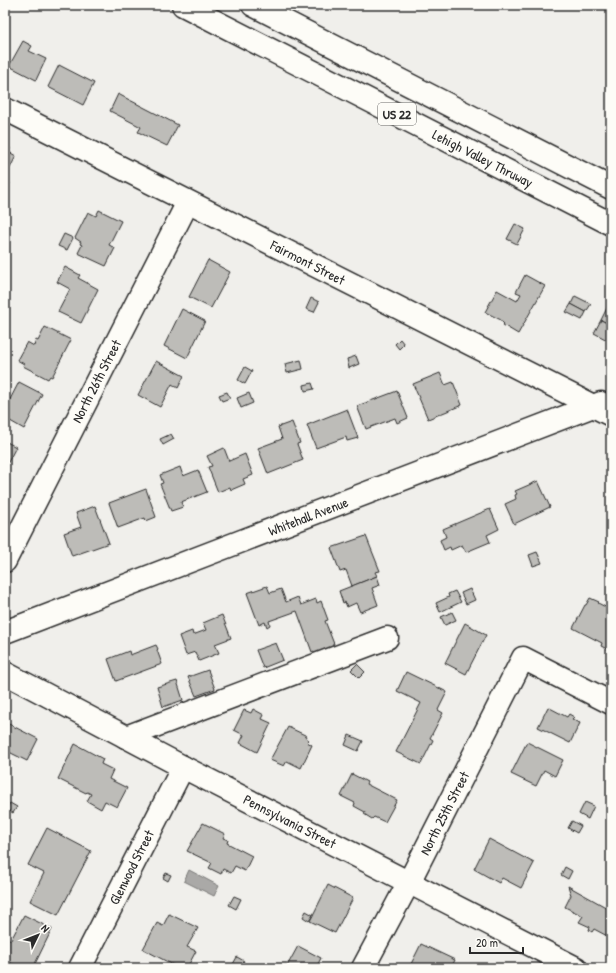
<svg xmlns="http://www.w3.org/2000/svg" width="616" height="973" viewBox="0 0 616 973" font-family="'Patrick Hand',sans-serif">
<style>
.water{fill:#aaa9a7;stroke:#777775}
.building{fill:#bdbcb8;stroke:#2b2b2b}
.lines{fill:none;stroke-linecap:round;stroke-linejoin:round}
.minor-casing{stroke:#2b2b2b;stroke-width:25}
.highway-casing{stroke:#2b2b2b;stroke-width:25}
.minor{stroke:#fdfcf7;stroke-width:22}
.highway{stroke:#fdfcf7;stroke-width:22}
.labels{text-anchor:middle;dominant-baseline:central;stroke-width:3;stroke-linejoin:round;paint-order:stroke}
.shield{fill:#fdfcf7;stroke:#6a6a68;stroke-width:1}
.shield-label{font-size:13px;font-weight:bold;fill:#2b2b2b}
.street-label{font-size:14px;fill:#2b2b2b;stroke:#fdfcf7}
</style>
<rect width="100%" height="100%" fill="#f0efeb"/>
<filter id="ink" filterUnits="userSpaceOnUse"><feTurbulence type="fractalNoise" baseFrequency=".025" numOctaves="2"/><feDisplacementMap in="SourceGraphic" scale="8" xChannelSelector="R" yChannelSelector="G"/><feConvolveMatrix kernelMatrix="1 2 1 2 8 2 1 2 1" color-interpolation-filters="sRGB"/></filter>
<g filter="url(#ink)">
<path class="water" d="M 189,870 L 219,886 L 214,896 L 184,881 Z"/>
<g class="building">
<path d="M 23,41 L 32,46 L 29,51 L 46,59 L 36,80 L 9,66 Z"/>
<path d="M 59,65 L 94,83 L 83,105 L 48,87 Z"/>
<path d="M 118,94 L 178,125 L 167,146 L 138,132 L 141,127 L 110,111 Z"/>
<path d="M 5,146 L 10,148 L 9,152 L 16,156 L 10,168 L 5,166 Z"/>
<path d="M 5,181 L 10,183 L 5,194 Z"/>
<path d="M 99,210 L 121,221 L 109,245 L 115,248 L 106,266 L 78,253 L 82,245 L 80,244 L 81,242 L 75,238 L 88,212 L 96,216 Z"/>
<path d="M 515,224 L 525,229 L 517,244 L 507,239 Z"/>
<path d="M 64,234 L 73,238 L 67,250 L 58,246 Z"/>
<path d="M 208,260 L 230,272 L 211,308 L 189,297 Z"/>
<path d="M 65,267 L 80,275 L 78,278 L 98,289 L 81,323 L 58,312 L 70,289 L 57,282 Z"/>
<path d="M 525,275 L 545,286 L 518,334 L 503,325 L 504,324 L 501,321 L 501,320 L 485,312 L 497,290 L 517,301 L 521,294 L 516,292 Z"/>
<path d="M 575,296 L 591,304 L 586,312 L 571,304 Z"/>
<path d="M 311,298 L 319,302 L 314,312 L 306,309 Z"/>
<path d="M 571,304 L 586,312 L 582,320 L 566,312 Z"/>
<path d="M 608,306 L 611,308 L 611,325 L 601,320 Z"/>
<path d="M 182,309 L 205,321 L 187,358 L 164,346 Z"/>
<path d="M 601,320 L 611,325 L 611,342 L 594,333 Z"/>
<path d="M 45,327 L 71,340 L 52,377 L 50,376 L 48,379 L 23,366 L 24,364 L 17,360 L 27,342 L 34,346 L 36,340 L 38,341 Z"/>
<path d="M 400,339 L 404,344 L 399,349 L 395,344 Z"/>
<path d="M 356,356 L 359,364 L 349,368 L 347,359 Z"/>
<path d="M 301,360 L 303,369 L 287,373 L 285,364 Z"/>
<path d="M 156,361 L 184,376 L 178,388 L 172,384 L 160,407 L 138,395 Z"/>
<path d="M 245,367 L 252,371 L 245,384 L 238,380 Z"/>
<path d="M 440,373 L 445,385 L 453,382 L 462,405 L 428,419 L 413,384 Z"/>
<path d="M 19,382 L 42,394 L 24,429 L 5,418 L 5,409 Z"/>
<path d="M 312,383 L 314,389 L 305,391 L 304,385 Z"/>
<path d="M 397,391 L 408,418 L 397,423 L 395,418 L 366,429 L 357,406 Z"/>
<path d="M 227,392 L 230,398 L 222,401 L 219,395 Z"/>
<path d="M 249,393 L 253,403 L 241,408 L 237,398 Z"/>
<path d="M 347,409 L 358,438 L 347,441 L 346,437 L 316,448 L 307,425 Z"/>
<path d="M 292,422 L 300,443 L 297,444 L 303,460 L 268,474 L 258,448 L 282,439 L 278,427 Z"/>
<path d="M 171,434 L 174,439 L 163,445 L 160,439 Z"/>
<path d="M 5,441 L 16,447 L 5,468 Z"/>
<path d="M 224,448 L 229,461 L 245,454 L 253,475 L 243,479 L 245,484 L 231,490 L 230,487 L 218,492 L 208,467 L 212,466 L 207,456 Z"/>
<path d="M 180,467 L 183,476 L 198,470 L 207,492 L 181,502 L 183,507 L 171,511 L 160,484 L 163,483 L 160,475 Z"/>
<path d="M 538,481 L 550,507 L 514,524 L 505,504 L 516,499 L 515,495 L 517,494 L 515,491 Z"/>
<path d="M 146,489 L 156,517 L 146,521 L 145,518 L 118,528 L 109,503 Z"/>
<path d="M 95,506 L 109,543 L 72,556 L 64,533 L 81,527 L 76,513 Z"/>
<path d="M 490,509 L 499,529 L 487,535 L 490,542 L 466,552 L 462,545 L 451,550 L 450,547 L 444,550 L 440,540 L 446,537 L 443,529 Z"/>
<path d="M 366,536 L 380,571 L 375,572 L 377,576 L 352,586 L 346,570 L 340,572 L 331,548 Z"/>
<path d="M 537,552 L 542,563 L 533,566 L 529,555 Z"/>
<path d="M 377,576 L 380,585 L 372,588 L 378,605 L 360,612 L 356,603 L 347,607 L 345,602 L 343,603 L 339,591 Z"/>
<path d="M 267,586 L 270,593 L 281,589 L 286,602 L 298,597 L 301,605 L 316,599 L 317,603 L 321,601 L 328,620 L 325,621 L 334,644 L 333,644 L 334,649 L 316,655 L 314,651 L 312,652 L 297,611 L 269,621 L 270,625 L 267,627 L 265,622 L 259,625 L 247,593 Z"/>
<path d="M 470,589 L 475,600 L 466,604 L 461,593 Z"/>
<path d="M 455,591 L 461,602 L 440,612 L 436,603 L 449,597 L 448,594 Z"/>
<path d="M 590,598 L 599,602 L 598,603 L 611,610 L 611,651 L 601,646 L 602,643 L 573,628 L 585,605 L 586,605 Z"/>
<path d="M 452,612 L 456,620 L 445,625 L 441,617 Z"/>
<path d="M 222,615 L 231,638 L 215,644 L 219,653 L 199,661 L 195,652 L 186,655 L 179,636 L 192,631 L 193,635 L 206,630 L 203,623 Z"/>
<path d="M 465,623 L 486,635 L 466,674 L 445,663 Z"/>
<path d="M 276,643 L 283,660 L 263,668 L 256,650 Z"/>
<path d="M 156,645 L 158,649 L 157,650 L 162,664 L 116,681 L 108,659 L 129,651 L 130,655 Z"/>
<path d="M 357,664 L 365,672 L 359,678 L 351,670 Z"/>
<path d="M 208,670 L 215,689 L 196,696 L 188,677 Z"/>
<path d="M 406,672 L 447,692 L 438,710 L 443,713 L 430,738 L 433,740 L 421,764 L 396,752 L 421,703 L 397,691 Z"/>
<path d="M 177,681 L 183,700 L 163,707 L 157,687 Z"/>
<path d="M 548,707 L 567,717 L 569,714 L 574,717 L 572,719 L 580,723 L 570,743 L 538,727 Z"/>
<path d="M 253,709 L 264,715 L 262,719 L 271,723 L 257,752 L 240,743 L 244,735 L 234,730 L 244,710 L 251,713 Z"/>
<path d="M 5,722 L 38,739 L 27,761 L 9,752 L 5,759 Z"/>
<path d="M 288,727 L 307,736 L 306,738 L 309,740 L 307,742 L 312,745 L 301,768 L 287,761 L 284,766 L 270,760 Z"/>
<path d="M 349,735 L 363,741 L 358,751 L 345,745 Z"/>
<path d="M 527,742 L 563,760 L 555,776 L 544,770 L 536,786 L 511,774 Z"/>
<path d="M 75,744 L 103,759 L 101,764 L 113,770 L 109,779 L 127,788 L 117,807 L 105,801 L 101,809 L 87,801 L 91,794 L 87,792 L 86,793 L 58,779 Z"/>
<path d="M 352,774 L 367,782 L 366,784 L 397,800 L 385,822 L 374,817 L 372,819 L 364,814 L 365,812 L 354,806 L 355,803 L 341,796 Z"/>
<path d="M 585,802 L 594,806 L 588,819 L 579,814 Z"/>
<path d="M 10,803 L 17,807 L 13,813 L 6,809 Z"/>
<path d="M 572,821 L 581,826 L 577,833 L 568,828 Z"/>
<path d="M 203,823 L 225,834 L 223,838 L 228,840 L 227,843 L 252,856 L 245,871 L 235,866 L 231,873 L 223,869 L 221,874 L 209,868 L 212,863 L 187,851 Z"/>
<path d="M 47,828 L 91,851 L 58,915 L 30,901 L 44,873 L 28,865 Z"/>
<path d="M 489,839 L 534,863 L 521,888 L 502,878 L 499,883 L 474,869 Z"/>
<path d="M 565,867 L 572,871 L 568,879 L 561,875 Z"/>
<path d="M 166,873 L 171,875 L 168,881 L 163,878 Z"/>
<path d="M 328,885 L 353,898 L 335,933 L 310,921 Z"/>
<path d="M 568,886 L 611,910 L 611,938 L 594,929 L 592,932 L 589,930 L 590,927 L 579,922 L 583,916 L 565,907 L 571,895 Z"/>
<path d="M 234,896 L 241,899 L 236,909 L 229,905 Z"/>
<path d="M 306,911 L 313,915 L 309,921 L 303,917 Z"/>
<path d="M 169,914 L 198,928 L 187,947 L 196,951 L 187,968 L 179,968 L 143,949 L 157,923 L 163,926 Z"/>
<path d="M 24,915 L 52,929 L 33,968 L 21,968 L 5,960 L 5,937 L 11,940 Z"/>
<path d="M 421,944 L 455,960 L 451,968 L 419,968 L 411,964 Z"/>
<path d="M 298,946 L 321,958 L 316,968 L 286,968 Z"/>
<path d="M 237,957 L 244,961 L 240,968 L 237,968 L 232,966 Z"/>
</g>
<g class="lines">
<defs>
<g id="minor">
<path d="M 5,109 L 611,415"/>
<path d="M 5,561 L 188,202"/>
<path d="M 5,632 L 601,403"/>
<path d="M 5,673 L 183,767 L 576,968"/>
<path d="M 126,737 L 387,638"/>
<path d="M 80,968 L 183,767"/>
<path d="M 363,968 L 409,882 L 523,658 L 611,703"/>
</g>
<g id="highway">
<path d="M 183,5 L 611,224"/>
<path d="M 253,5 L 611,188"/>
</g>
</defs>
<use href="#minor" class="minor-casing"/>
<use href="#highway" class="highway-casing"/>
<use href="#minor" class="minor"/>
<use href="#highway" class="highway"/>
</g>
</g>
<g class="labels">
<rect class="shield" x="378" y="103" width="38" height="22" rx="3"/>
<g class="shield-label">
<text x="397" y="114">US 22</text>
</g>
<g class="street-label">
<text transform="translate(483 158) rotate(27)">Lehigh Valley Thruway</text>
<text transform="translate(308 262) rotate(27)">Fairmont Street</text>
<text transform="translate(96 381) rotate(-63)">North 26th Street</text>
<text transform="translate(308 516) rotate(-21)">Whitehall Avenue</text>
<text transform="translate(444 813) rotate(-63)">North 25th Street</text>
<text transform="translate(290 821) rotate(27)">Pennsylvania Street</text>
<text transform="translate(131 867) rotate(-63)">Glenwood Street</text>
</g>
</g>
<rect width="616" height="973" fill="none" stroke="#fdfcf7" stroke-width="20"/>
<rect x="10" y="10" width="596" height="953" fill="none" stroke="#2b2b2b" stroke-width="1.5" filter="url(#ink)"/>
<g transform="translate(38 935) rotate(47)" stroke="#fdfcf7" stroke-width="3" paint-order="stroke">
<path d="M0-3L7 15L0 10L-7 15Z" fill="#2b2b2b"/>
<text y="-6" font-size="11" font-weight="bold" text-anchor="middle" fill="#2b2b2b">N</text>
</g>
<path d="M470 947v6h53v-6" fill="none" stroke="#2b2b2b" stroke-width="2"/>
<text x="476" y="947" font-size="12" fill="#2b2b2b" stroke="#fdfcf7" stroke-width="3" paint-order="stroke">20 m</text>
</svg>
